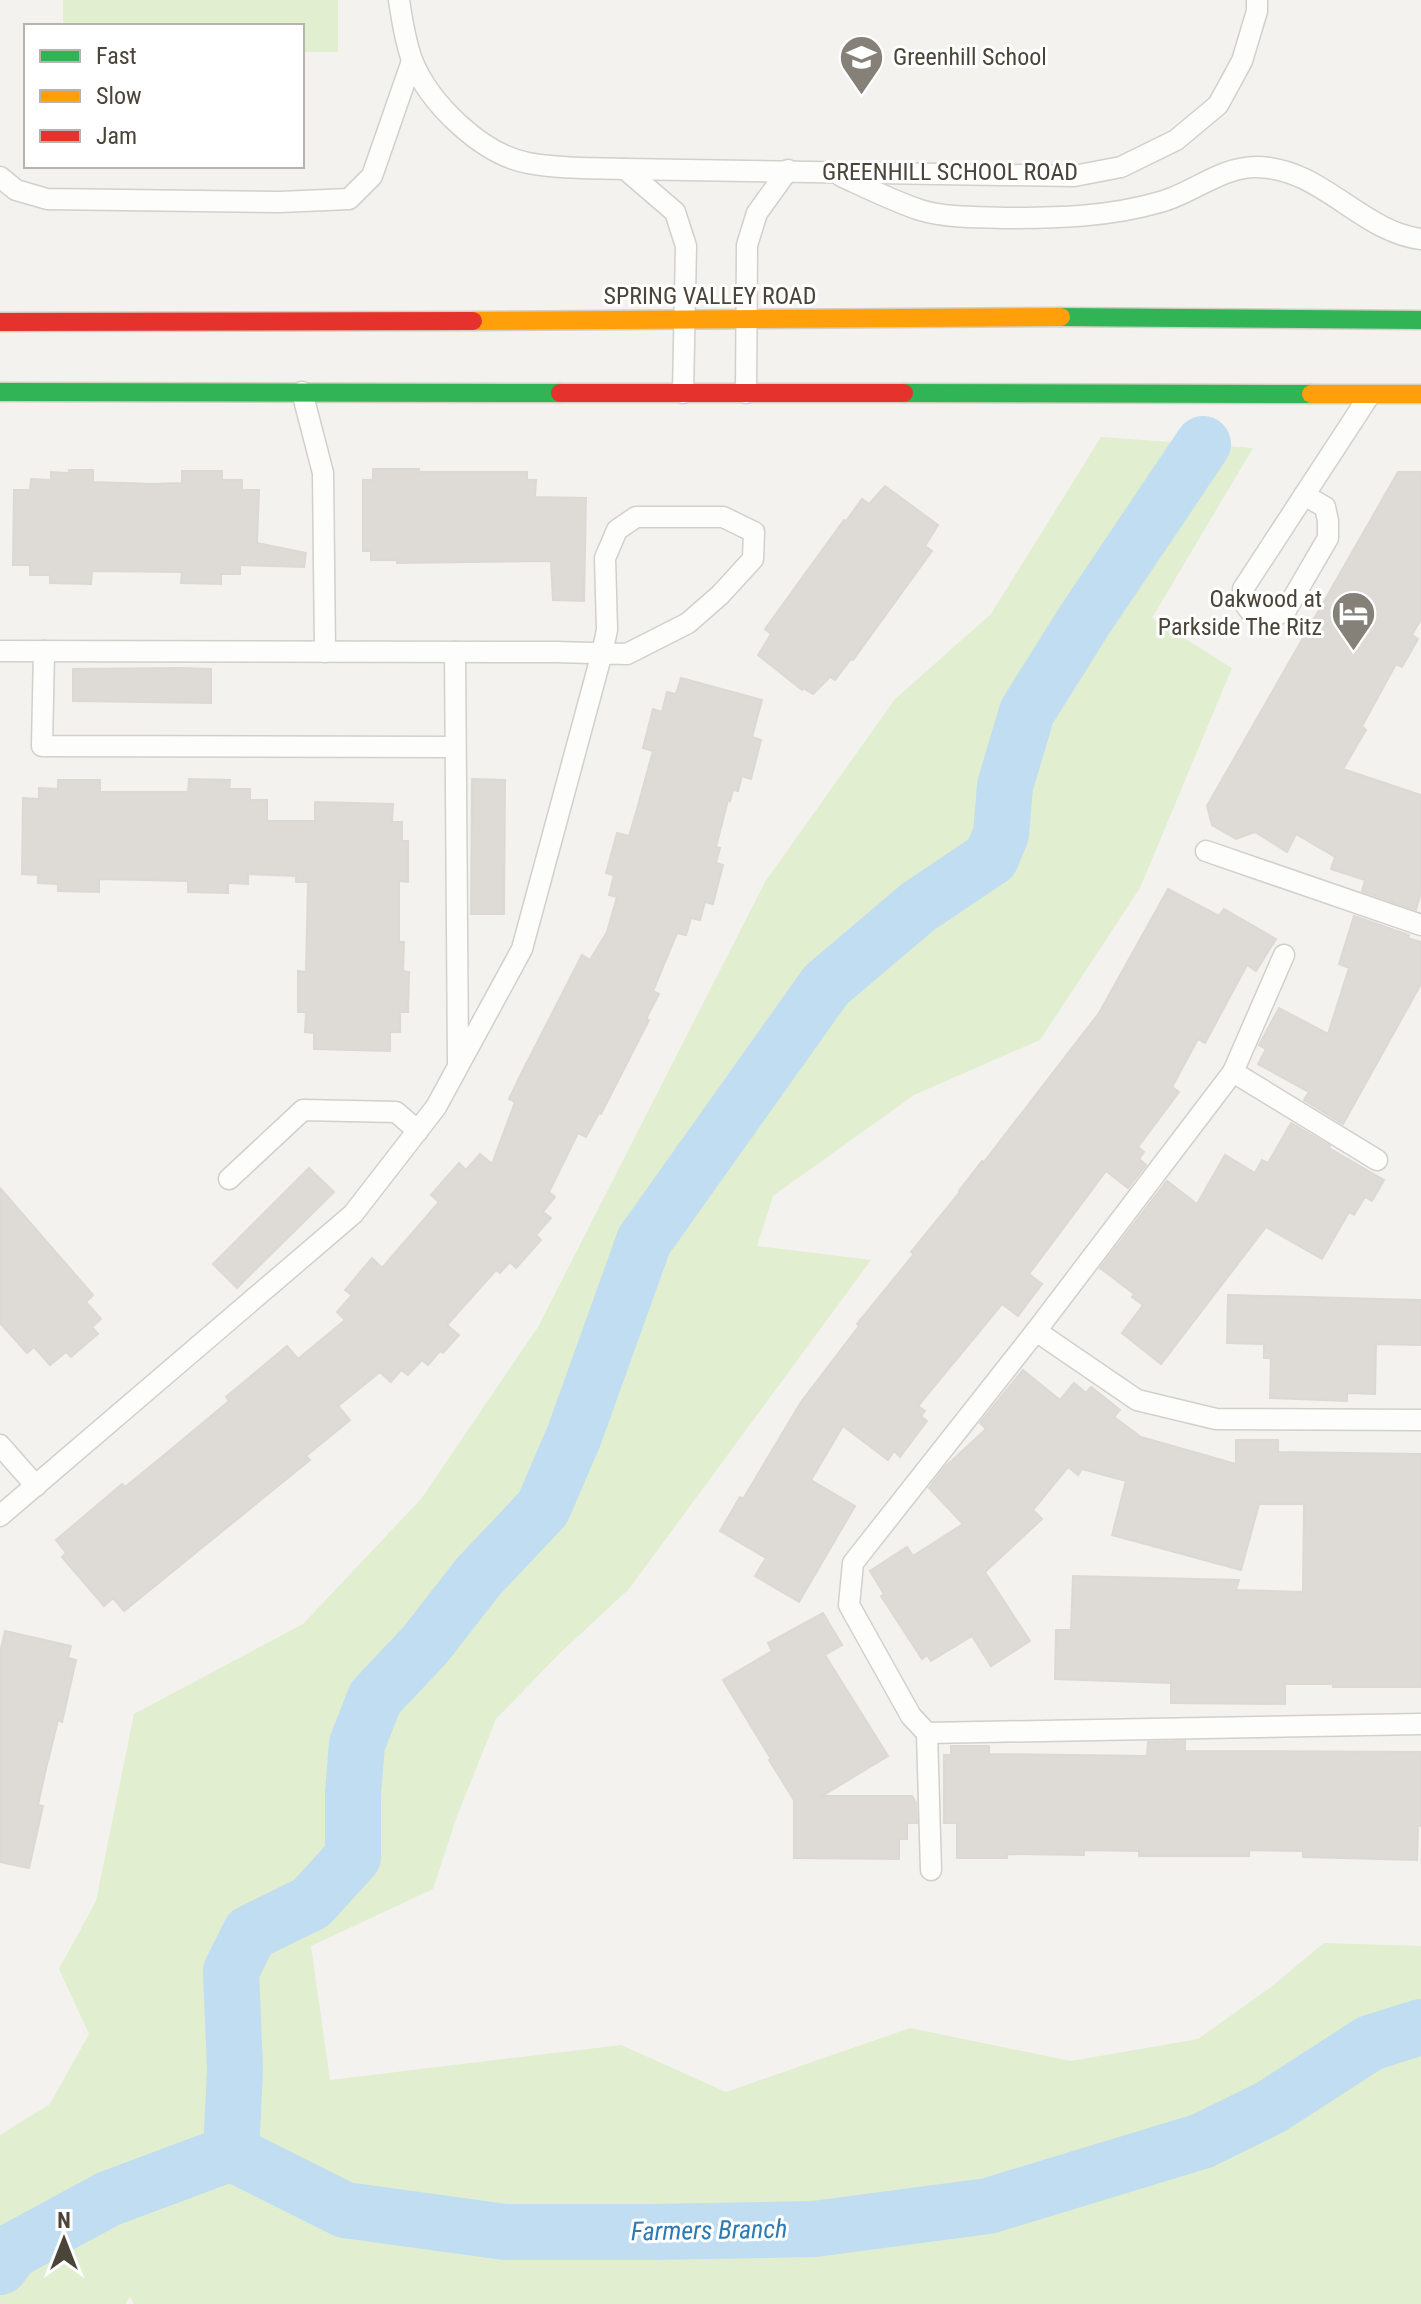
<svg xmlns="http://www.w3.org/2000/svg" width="1421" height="2304" viewBox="0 0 1421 2304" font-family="'Roboto Condensed',sans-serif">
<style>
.green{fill:#e1eecf}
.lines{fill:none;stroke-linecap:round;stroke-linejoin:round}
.river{stroke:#c0ddf1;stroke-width:56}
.building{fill:#dedbd6;stroke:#dcd9d4;stroke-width:2}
.lane-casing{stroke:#d2d0cb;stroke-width:23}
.fast-casing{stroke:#d3cfc5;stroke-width:21}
.slow-casing{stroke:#d3cfc5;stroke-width:21}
.jam-casing{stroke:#d3cfc5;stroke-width:21}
.lane{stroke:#fdfdfc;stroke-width:20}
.fast{stroke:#30b455;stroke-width:18}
.slow{stroke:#ff9f0a;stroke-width:18}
.jam{stroke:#e5322d;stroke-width:18}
.labels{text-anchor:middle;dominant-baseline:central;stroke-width:6;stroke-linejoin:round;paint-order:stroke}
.poi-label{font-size:24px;fill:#4b4439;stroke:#fff;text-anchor:start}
.street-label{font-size:24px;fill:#4b4439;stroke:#fff}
.water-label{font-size:26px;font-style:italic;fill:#2e7ab2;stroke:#fff}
</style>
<rect width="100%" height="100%" fill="#f4f2ee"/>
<g class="green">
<path d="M 63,0 L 338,0 L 338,52 L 302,52 L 302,26 L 63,26 Z"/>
<path d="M 1101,437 L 1253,448 L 1152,618 L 1232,668 L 1140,888 L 1040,1040 L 914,1095 L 773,1196 L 757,1246 L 871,1260 L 629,1589 L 560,1653 L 496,1719 L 457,1816 L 433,1889 L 311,1946 L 330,2080 L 621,2045 L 726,2092 L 910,2028 L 1071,2061 L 1198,2039 L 1271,1987 L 1324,1943 L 1421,1946 L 1421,2304 L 134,2304 L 130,2297 L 125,2304 L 0,2304 L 0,2135 L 50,2104 L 89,2034 L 59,1969 L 96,1901 L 134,1714 L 303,1624 L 421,1499 L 538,1327 L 765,882 L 895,699 L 991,614 Z"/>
</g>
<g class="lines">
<g class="river">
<path d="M 231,2153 L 235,2069 L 231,1971 L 250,1933 L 311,1903 L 353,1857 L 353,1793 L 357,1744 L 375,1698 L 425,1645 L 478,1577 L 543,1508 L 574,1436 L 644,1241 L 826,985 L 918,907 L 991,858 L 1001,834 L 1005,786 L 1027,712 L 1084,621 L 1203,444"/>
<path d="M 0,2267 L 12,2251 L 108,2199 L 231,2153 L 345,2210 L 505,2232 L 653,2232 L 814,2229 L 988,2206 L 1202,2141 L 1271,2107 L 1370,2043 L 1421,2027"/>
</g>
</g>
<g class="building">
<path d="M 373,469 L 419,469 L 419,472 L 527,472 L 527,480 L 536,480 L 535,497 L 586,498 L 584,601 L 553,600 L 551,561 L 397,563 L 397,560 L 371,560 L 371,551 L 363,551 L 363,480 L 373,480 Z"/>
<path d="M 69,470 L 93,470 L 93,482 L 152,484 L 182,483 L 182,471 L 222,471 L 222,480 L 242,480 L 242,490 L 259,490 L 257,543 L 306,553 L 304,567 L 240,565 L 240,574 L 221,574 L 221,584 L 181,583 L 182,572 L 92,571 L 91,584 L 50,583 L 50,575 L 30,575 L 30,565 L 13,565 L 14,490 L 30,490 L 31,479 L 51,480 L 51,472 L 69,473 Z"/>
<path d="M 1398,472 L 1421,472 L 1421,619 L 1412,635 L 1418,639 L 1402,667 L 1396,664 L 1362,726 L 1366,730 L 1343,769 L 1421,795 L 1421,892 L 1416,910 L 1362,891 L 1365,880 L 1331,869 L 1335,857 L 1296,834 L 1287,852 L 1255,832 L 1236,839 L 1212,825 L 1207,806 Z"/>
<path d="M 885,486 L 938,525 L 925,546 L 932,551 L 853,660 L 851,659 L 835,680 L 830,677 L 813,694 L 803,688 L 802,690 L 758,655 L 771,634 L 765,629 L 844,520 L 846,521 L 862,499 L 869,504 Z"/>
<path d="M 180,668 L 211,669 L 211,703 L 73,701 L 73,669 Z"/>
<path d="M 681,678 L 762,700 L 752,737 L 761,740 L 751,779 L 742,776 L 738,791 L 733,790 L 730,801 L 728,800 L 716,847 L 720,848 L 716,863 L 723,865 L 713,904 L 705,902 L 700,920 L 691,918 L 686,935 L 677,933 L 653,991 L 659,994 L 646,1019 L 649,1020 L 601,1114 L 599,1113 L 586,1137 L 578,1133 L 549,1192 L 555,1197 L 543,1212 L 551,1218 L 536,1235 L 541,1240 L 516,1268 L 510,1262 L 500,1273 L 496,1270 L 447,1325 L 459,1335 L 443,1353 L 440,1351 L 428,1365 L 422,1360 L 408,1375 L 401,1370 L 391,1382 L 380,1372 L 338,1406 L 350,1420 L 306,1456 L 310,1460 L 124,1611 L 113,1598 L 104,1606 L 62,1557 L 66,1553 L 56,1540 L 122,1484 L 125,1487 L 169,1451 L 229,1401 L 226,1397 L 287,1346 L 298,1359 L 345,1320 L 337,1312 L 352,1295 L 345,1290 L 372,1258 L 382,1268 L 439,1202 L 431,1195 L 459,1163 L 466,1170 L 480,1154 L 492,1164 L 515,1102 L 509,1099 L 521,1074 L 582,955 L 590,960 L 607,932 L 617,897 L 609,895 L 614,875 L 606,873 L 617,833 L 629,836 L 637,809 L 653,751 L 643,748 L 653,709 L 662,712 L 667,692 L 676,694 Z"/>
<path d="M 189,779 L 230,780 L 229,789 L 250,789 L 250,800 L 267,800 L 267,821 L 315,821 L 315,802 L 393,804 L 392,822 L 402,822 L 402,841 L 408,841 L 408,882 L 399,881 L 399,942 L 404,942 L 403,971 L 409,972 L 408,1012 L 400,1012 L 400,1032 L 390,1032 L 390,1051 L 314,1049 L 314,1033 L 305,1032 L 306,1012 L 298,1012 L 298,971 L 306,972 L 308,882 L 296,882 L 296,876 L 248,874 L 248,884 L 228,883 L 228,893 L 188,892 L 188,881 L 99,879 L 99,892 L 58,891 L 58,884 L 38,883 L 38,875 L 22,874 L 23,798 L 39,799 L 39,788 L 58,789 L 58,780 L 100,780 L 100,792 L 188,792 Z"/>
<path d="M 472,779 L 505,780 L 504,914 L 471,914 Z"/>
<path d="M 1168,889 L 1219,916 L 1224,909 L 1276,939 L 1256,971 L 1247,965 L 1205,1043 L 1198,1039 L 1172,1087 L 1179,1092 L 1138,1147 L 1144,1152 L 1139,1159 L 1146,1165 L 1128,1188 L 1106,1171 L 1029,1274 L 1042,1284 L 1018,1316 L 1002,1304 L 918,1406 L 925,1411 L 921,1416 L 927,1421 L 900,1457 L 894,1451 L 888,1460 L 843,1426 L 811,1480 L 855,1506 L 799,1602 L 755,1576 L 766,1558 L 720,1531 L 740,1497 L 743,1499 L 801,1402 L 859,1326 L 857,1324 L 914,1254 L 911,1252 L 960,1192 L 959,1191 L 982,1161 L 984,1162 L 1099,1013 Z"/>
<path d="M 1354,916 L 1409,935 L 1408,938 L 1421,942 L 1421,984 L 1343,1124 L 1304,1100 L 1309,1092 L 1258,1064 L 1266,1049 L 1259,1045 L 1279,1008 L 1328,1034 L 1349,968 L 1339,964 Z"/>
<path d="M 1291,1123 L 1330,1146 L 1329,1148 L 1384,1180 L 1372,1201 L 1365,1197 L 1354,1215 L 1349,1212 L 1322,1259 L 1266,1227 L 1161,1364 L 1122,1333 L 1143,1305 L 1132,1297 L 1134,1294 L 1100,1268 L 1167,1181 L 1197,1204 L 1225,1155 L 1255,1173 L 1262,1160 L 1268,1163 Z"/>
<path d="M 309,1168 L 334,1192 L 237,1288 L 213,1264 Z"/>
<path d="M 0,1188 L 93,1295 L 86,1302 L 101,1319 L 92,1327 L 98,1334 L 71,1357 L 66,1352 L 50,1365 L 34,1347 L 27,1353 L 0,1323 Z"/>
<path d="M 1228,1295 L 1421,1300 L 1421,1345 L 1376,1344 L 1375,1394 L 1347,1393 L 1347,1401 L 1270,1398 L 1271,1358 L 1264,1358 L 1264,1344 L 1227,1343 Z"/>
<path d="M 1023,1370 L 1060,1400 L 1074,1383 L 1086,1393 L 1091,1387 L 1120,1410 L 1114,1417 L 1141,1437 L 1236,1464 L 1236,1440 L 1278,1440 L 1278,1452 L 1421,1454 L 1421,1687 L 1333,1687 L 1333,1684 L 1285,1684 L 1285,1704 L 1171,1703 L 1171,1683 L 1055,1679 L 1056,1630 L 1071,1630 L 1073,1576 L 1239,1580 L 1236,1590 L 1303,1592 L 1304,1504 L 1259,1504 L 1241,1570 L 1112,1535 L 1126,1481 L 1082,1469 L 1078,1475 L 1068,1467 L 1033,1510 L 1042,1519 L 985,1572 L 1030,1641 L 991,1666 L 972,1636 L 931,1661 L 927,1655 L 922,1659 L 881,1596 L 884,1594 L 870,1571 L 907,1547 L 913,1556 L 963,1524 L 929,1488 L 945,1467 L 986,1429 L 980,1423 Z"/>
<path d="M 823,1613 L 842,1645 L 825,1655 L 888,1756 L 822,1796 L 912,1796 L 916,1803 L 917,1823 L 907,1823 L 907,1839 L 899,1839 L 899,1859 L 794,1858 L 794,1800 L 769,1760 L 771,1759 L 723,1680 L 772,1651 L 768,1643 Z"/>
<path d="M 5,1631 L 71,1646 L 68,1658 L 76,1660 L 62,1722 L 58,1720 L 45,1773 L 38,1805 L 43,1806 L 29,1868 L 0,1862 L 0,1653 Z"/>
<path d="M 1185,1741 L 1185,1751 L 1421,1752 L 1421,1826 L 1418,1826 L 1417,1860 L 1303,1857 L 1303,1851 L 1249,1850 L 1249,1856 L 1139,1856 L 1139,1851 L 1084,1850 L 1084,1855 L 1007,1854 L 1007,1858 L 957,1858 L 957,1823 L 944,1823 L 944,1755 L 951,1755 L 951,1746 L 989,1746 L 989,1754 L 1147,1756 L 1148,1742 Z"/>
</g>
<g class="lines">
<defs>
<g id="lane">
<path d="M 399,0 C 402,20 405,41 412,60 C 429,103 481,154 528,163 C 559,169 593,168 625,169 L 1074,176 L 1121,167 L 1176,140 L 1218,105 L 1242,61 L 1257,11 L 1257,0"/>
<path d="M 625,169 L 675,212 L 686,246 L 683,393"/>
<path d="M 841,176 C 867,188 893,201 920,210 C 947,218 976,217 1004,218 C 1057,218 1109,217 1160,202 C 1193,193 1221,167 1256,167 C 1321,167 1361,232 1421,239"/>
<path d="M 0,177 L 16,190 L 47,199 L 280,202 L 349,199 L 372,176 L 412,61"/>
<path d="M 302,392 L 323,473 L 325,652"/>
<path d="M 746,393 L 747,245 L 757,213 L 788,170"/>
<path d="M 1304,495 L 1325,507 L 1328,521 L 1328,538 L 1286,610 L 1275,616 L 1250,611 L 1243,601 L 1243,589 L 1369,396"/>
<path d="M 0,651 L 556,652 L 627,654 L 688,623 L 720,595 L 753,559 L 754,532 L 723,517 L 636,517 L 617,530 L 605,558 L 607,630 L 602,653 L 522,949 L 436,1107 L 353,1214 L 0,1516"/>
<path d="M 44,651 L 42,746 L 455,747"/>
<path d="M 455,652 L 458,1064"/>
<path d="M 1206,851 L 1421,925"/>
<path d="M 1284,955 L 1233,1072 L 1036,1331 L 853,1563 L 849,1605 L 911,1716 L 927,1733 L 1421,1724"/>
<path d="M 1233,1072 L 1377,1160"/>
<path d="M 229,1179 L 303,1110 L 396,1112 L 418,1131"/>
<path d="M 1036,1331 L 1137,1400 L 1216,1419 L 1421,1420"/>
<path d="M 0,1445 L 36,1486"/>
<path d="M 927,1733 L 931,1870"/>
</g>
<g id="fast">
<path d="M 1061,317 L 1421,320"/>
<path d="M 0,392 L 560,393"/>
<path d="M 904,393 L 1311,394"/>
</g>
<g id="slow">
<path d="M 473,321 L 1061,317"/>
<path d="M 1311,394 L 1421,394"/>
</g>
<g id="jam">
<path d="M 0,322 L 473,321"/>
<path d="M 560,393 L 904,393"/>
</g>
</defs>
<use href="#lane" class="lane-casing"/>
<use href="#fast" class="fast-casing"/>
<use href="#slow" class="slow-casing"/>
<use href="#jam" class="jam-casing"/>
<use href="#lane" class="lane"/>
<use href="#fast" class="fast"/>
<use href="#slow" class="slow"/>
<use href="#jam" class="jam"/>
</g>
<defs>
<symbol id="school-pin" viewBox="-11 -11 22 30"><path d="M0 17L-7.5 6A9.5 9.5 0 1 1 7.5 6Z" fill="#868178" stroke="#fff"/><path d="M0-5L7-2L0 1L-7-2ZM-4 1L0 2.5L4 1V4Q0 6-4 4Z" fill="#fff"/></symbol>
<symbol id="hotel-pin" viewBox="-11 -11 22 30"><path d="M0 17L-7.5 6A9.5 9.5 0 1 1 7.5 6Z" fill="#868178" stroke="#fff"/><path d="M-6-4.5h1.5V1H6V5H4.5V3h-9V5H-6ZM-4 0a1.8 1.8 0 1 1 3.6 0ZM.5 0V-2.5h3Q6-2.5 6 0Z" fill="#fff"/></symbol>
</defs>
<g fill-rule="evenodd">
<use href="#school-pin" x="836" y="32" width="51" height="69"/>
<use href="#hotel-pin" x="1328" y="588" width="51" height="69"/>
</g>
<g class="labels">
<g class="poi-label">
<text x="893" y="57">Greenhill School</text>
<text x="1322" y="599" text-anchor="end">Oakwood at<tspan x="1322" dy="28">Parkside The Ritz</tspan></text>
</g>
<g class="street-label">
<text x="950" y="172">GREENHILL SCHOOL ROAD</text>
<text x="710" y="296">SPRING VALLEY ROAD</text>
</g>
<g class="water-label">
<text transform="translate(709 2230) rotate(-1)">Farmers Branch</text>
</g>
</g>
<rect x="24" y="24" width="280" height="144" fill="#ffffff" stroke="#b7b4b0" stroke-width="2"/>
<rect x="40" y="50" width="40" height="12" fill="#30b455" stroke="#b7b4b0" stroke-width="2"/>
<text x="96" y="64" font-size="24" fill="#4b4439">Fast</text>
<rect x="40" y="90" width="40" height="12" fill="#ff9f0a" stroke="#b7b4b0" stroke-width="2"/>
<text x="96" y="104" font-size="24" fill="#4b4439">Slow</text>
<rect x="40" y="130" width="40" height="12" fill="#e5322d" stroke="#b7b4b0" stroke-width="2"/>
<text x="96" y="144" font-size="24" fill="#4b4439">Jam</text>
<g transform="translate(64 2240)" stroke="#ffffff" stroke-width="6" paint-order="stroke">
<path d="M0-6L14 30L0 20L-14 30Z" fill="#4b4439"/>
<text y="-12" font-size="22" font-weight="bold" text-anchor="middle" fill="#4b4439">N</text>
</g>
</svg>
